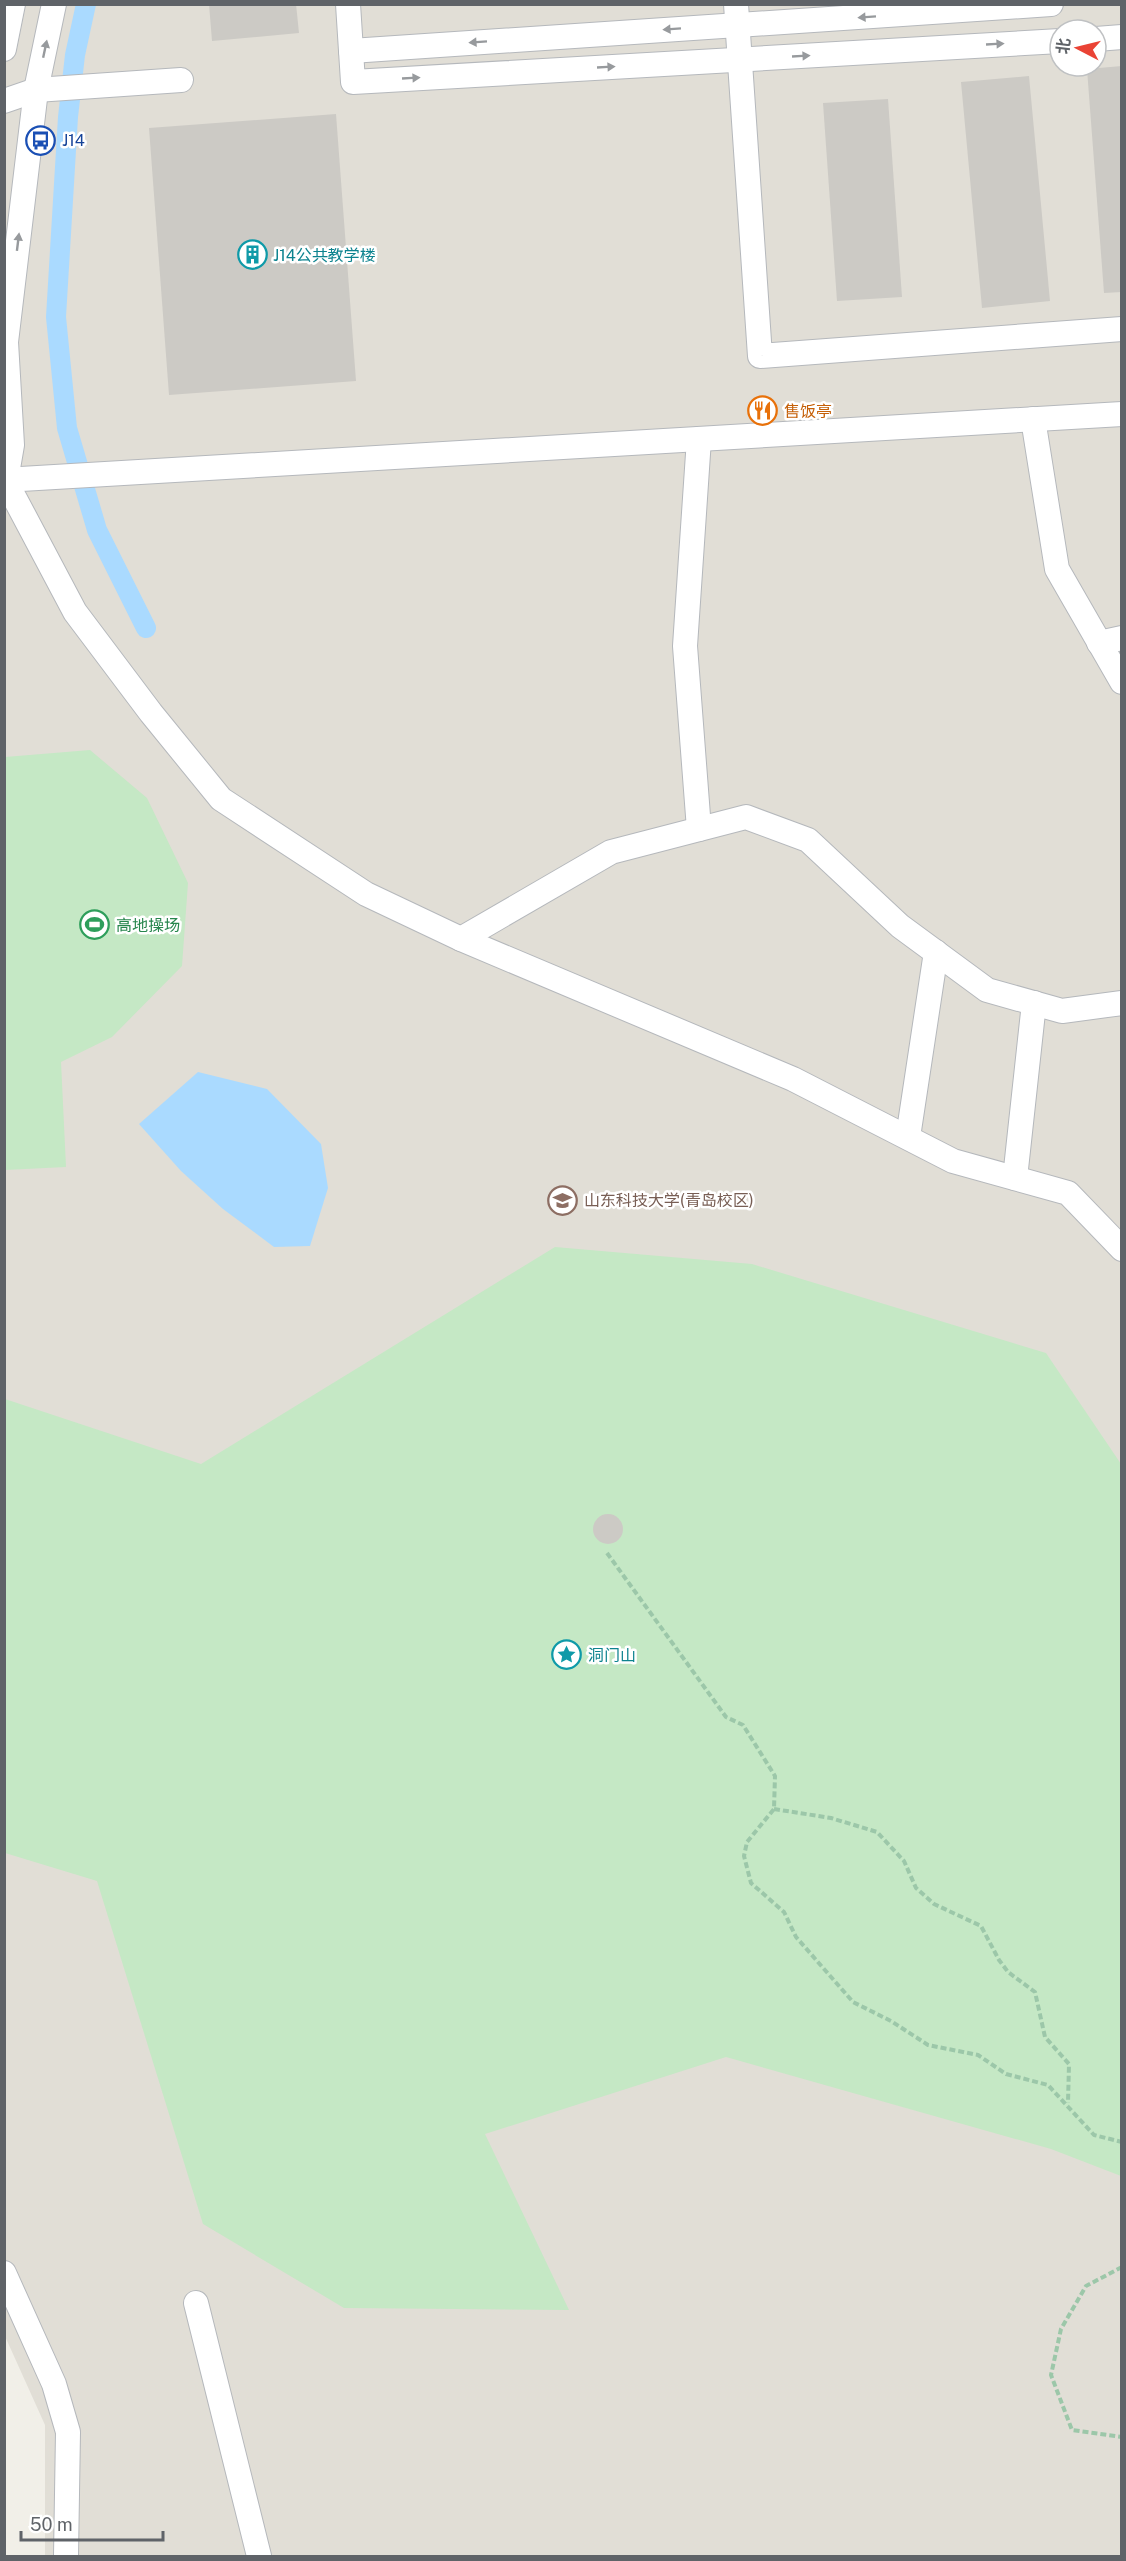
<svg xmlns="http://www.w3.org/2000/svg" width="1126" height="2561" viewBox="0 0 1126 2561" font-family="'Public Sans','Noto Sans SC',sans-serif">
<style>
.education{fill:#e1ded6;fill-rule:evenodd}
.green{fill:#c5e8c5}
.water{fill:#aadaff}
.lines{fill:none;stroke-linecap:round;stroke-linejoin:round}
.canal{stroke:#aadaff;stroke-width:20}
.building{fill:#cccac5}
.minor-casing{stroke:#b5b8bc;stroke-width:26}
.path{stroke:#9cc7a9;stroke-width:4;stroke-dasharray:6 3;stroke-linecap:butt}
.minor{stroke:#fff;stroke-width:24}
.oneway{fill:#979a9d}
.labels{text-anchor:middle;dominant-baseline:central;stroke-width:5;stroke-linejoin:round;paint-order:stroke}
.transit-label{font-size:16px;fill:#164399;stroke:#fff;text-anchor:start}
.culture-label{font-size:16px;fill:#0d838f;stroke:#fff;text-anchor:start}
.food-label{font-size:16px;fill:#c56008;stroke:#fff;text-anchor:start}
.leisure-label{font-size:16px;fill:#27864d;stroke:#fff;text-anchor:start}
.education-label{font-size:16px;fill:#785e54;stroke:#fff;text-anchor:start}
</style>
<rect width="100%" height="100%" fill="#f1efe8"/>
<path class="education" d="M 4,5 L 1121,5 L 1121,2556 L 45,2556 L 45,2425 L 4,2334 ZM 1060,30 L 1096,30 L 1096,66 L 1060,66 Z"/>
<g class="green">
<path d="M 90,750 L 147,798 L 188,883 L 182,966 L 112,1037 L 61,1062 L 66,1167 L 5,1170 L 5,757 Z"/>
<path d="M 555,1247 L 752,1264 L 1046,1353 L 1121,1464 L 1121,2176 L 1051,2149 L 726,2057 L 485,2134 L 569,2310 L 344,2308 L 203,2224 L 97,1881 L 5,1853 L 5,1399 L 201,1464 Z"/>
</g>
<path class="water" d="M 198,1072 L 267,1089 L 321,1144 L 328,1188 L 310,1246 L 274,1247 L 223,1209 L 181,1171 L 139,1124 Z"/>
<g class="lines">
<path class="canal" d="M 86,4 L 75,55 L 68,117 L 56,317 L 67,428 L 97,530 L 146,628"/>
</g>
<g class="building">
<path d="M 209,4 L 296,4 L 299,33 L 212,41 Z"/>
<path d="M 1122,66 L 1122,292 L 1104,293 L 1087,69 Z"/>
<path d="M 1029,76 L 1050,301 L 982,308 L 961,82 Z"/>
<path d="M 888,99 L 902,297 L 837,301 L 823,103 Z"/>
<path d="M 336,114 L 356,381 L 169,395 L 149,128 Z"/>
<circle cx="608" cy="1529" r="15"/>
</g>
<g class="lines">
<defs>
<g id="minor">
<path d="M 348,4 L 353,82 L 1060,41"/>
<path d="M 736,4 L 760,356 L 1122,329"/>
<path d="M 1096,39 L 1122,37"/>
<path d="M 4,49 L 13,4"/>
<path d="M 351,51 L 1051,4"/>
<path d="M 4,101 L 36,90 L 181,80"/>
<path d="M 1033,419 L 1057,569 L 1122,682"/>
<path d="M 699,439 L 685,646 L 699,829"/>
<path d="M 4,478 L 75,612 L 151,713 L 221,799 L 366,894 L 461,939 L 793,1079 L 953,1161 L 1068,1193 L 1122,1249"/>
<path d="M 4,480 L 1122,414"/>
<path d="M 6,480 L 12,445 L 6,342 L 36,90 L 54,4"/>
<path d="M 1099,643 L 1122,638"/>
<path d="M 461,939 L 611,852 L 746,817 L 808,840 L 900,926 L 987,990 L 1062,1011 L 1122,1003"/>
<path d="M 908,1137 L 936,952"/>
<path d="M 1015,1178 L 1034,1003"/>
<path d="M 4,2273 L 54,2384 L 68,2432 L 66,2556"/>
<path d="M 196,2303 L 259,2556"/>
</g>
</defs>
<use href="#minor" class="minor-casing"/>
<g class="path">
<path d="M 607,1553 L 726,1717 L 743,1725 L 775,1776 L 774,1809 L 747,1842 L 744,1856 L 751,1883 L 784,1912 L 796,1937 L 853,2002 L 891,2021 L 928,2045 L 978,2055 L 1006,2074 L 1048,2085 L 1094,2135 L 1122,2142"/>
<path d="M 774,1809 L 831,1818 L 877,1832 L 904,1861 L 916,1888 L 934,1904 L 981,1926 L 999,1960 L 1008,1972 L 1035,1992 L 1045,2037 L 1069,2064 L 1068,2103"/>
<path d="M 1122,2267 L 1086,2286 L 1061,2329 L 1051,2375 L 1072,2430 L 1122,2437"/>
</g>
<use href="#minor" class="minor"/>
</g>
<defs><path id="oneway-solid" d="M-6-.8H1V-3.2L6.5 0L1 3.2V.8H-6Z" transform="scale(1.5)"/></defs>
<g class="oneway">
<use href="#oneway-solid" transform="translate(867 17) rotate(176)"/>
<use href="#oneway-solid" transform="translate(672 29) rotate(176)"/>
<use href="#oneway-solid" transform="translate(478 42) rotate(176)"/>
<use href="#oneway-solid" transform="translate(995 44) rotate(-3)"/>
<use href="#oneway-solid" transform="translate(45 49) rotate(-78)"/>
<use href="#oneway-solid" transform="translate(801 56) rotate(-3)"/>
<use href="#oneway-solid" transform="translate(606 67) rotate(-3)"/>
<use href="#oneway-solid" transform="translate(411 78) rotate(-3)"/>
<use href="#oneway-solid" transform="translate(18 242) rotate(-83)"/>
</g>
<defs>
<symbol id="bus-ring" viewBox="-11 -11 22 22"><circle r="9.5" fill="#fff" stroke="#1a4fb4" stroke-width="1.5"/><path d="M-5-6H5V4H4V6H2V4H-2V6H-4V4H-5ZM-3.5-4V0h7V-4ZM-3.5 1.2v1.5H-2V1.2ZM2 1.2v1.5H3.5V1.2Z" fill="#1a4fb4"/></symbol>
<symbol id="building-ring" viewBox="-11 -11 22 22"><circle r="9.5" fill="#fff" stroke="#0f9aa8" stroke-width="1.5"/><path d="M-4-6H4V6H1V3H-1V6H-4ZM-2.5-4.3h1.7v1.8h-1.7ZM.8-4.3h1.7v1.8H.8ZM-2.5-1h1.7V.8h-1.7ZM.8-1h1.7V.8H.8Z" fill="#0f9aa8"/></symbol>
<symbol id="restaurant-ring" viewBox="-11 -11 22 22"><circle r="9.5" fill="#fff" stroke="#e8710a" stroke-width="1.5"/><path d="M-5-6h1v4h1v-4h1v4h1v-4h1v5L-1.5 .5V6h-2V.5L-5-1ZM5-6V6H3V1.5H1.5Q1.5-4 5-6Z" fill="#e8710a"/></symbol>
<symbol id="stadium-ring" viewBox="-11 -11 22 22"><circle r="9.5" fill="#fff" stroke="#2e9e5b" stroke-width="1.5"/><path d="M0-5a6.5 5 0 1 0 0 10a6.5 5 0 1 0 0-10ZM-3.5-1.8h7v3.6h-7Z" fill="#2e9e5b"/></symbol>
<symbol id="university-ring" viewBox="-11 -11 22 22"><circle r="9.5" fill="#fff" stroke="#8d6e63" stroke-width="1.5"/><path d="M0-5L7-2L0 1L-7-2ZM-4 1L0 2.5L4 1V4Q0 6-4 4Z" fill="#8d6e63"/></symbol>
<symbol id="sight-ring" viewBox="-11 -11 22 22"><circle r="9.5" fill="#fff" stroke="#0f9aa8" stroke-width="1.5"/><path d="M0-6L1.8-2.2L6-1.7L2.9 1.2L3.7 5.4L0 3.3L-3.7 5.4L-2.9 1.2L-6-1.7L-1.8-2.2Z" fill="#0f9aa8"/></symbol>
</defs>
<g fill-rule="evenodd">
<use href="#bus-ring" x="24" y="124" width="33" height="33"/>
<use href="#building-ring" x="236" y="238" width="33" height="33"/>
<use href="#restaurant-ring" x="746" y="394" width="33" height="33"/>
<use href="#stadium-ring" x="78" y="908" width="33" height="33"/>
<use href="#university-ring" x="546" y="1184" width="33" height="33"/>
<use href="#sight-ring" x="550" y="1638" width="33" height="33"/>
</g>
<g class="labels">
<g class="transit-label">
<text x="62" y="140">J14</text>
</g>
<g class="culture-label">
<text x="273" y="255">J14公共教学楼</text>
<text x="588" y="1655">洞门山</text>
</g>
<g class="food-label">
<text x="784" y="411">售饭亭</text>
</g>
<g class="leisure-label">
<text x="116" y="925">高地操场</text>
</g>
<g class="education-label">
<text x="584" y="1200">山东科技大学(青岛校区)</text>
</g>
</g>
<rect width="1126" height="2561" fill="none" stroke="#5f6368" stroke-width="12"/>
<g transform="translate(1078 48) rotate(277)"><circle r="28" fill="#ffffff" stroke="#bfc1c3" stroke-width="1.5"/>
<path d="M0-4.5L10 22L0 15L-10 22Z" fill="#ea4335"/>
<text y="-9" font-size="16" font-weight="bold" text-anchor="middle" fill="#5f6368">北</text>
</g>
<path d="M21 2531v9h142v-9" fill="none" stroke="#5f6368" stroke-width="3"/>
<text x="30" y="2531" font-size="18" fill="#5f6368" stroke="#ffffff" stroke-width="4.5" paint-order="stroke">50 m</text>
</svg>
